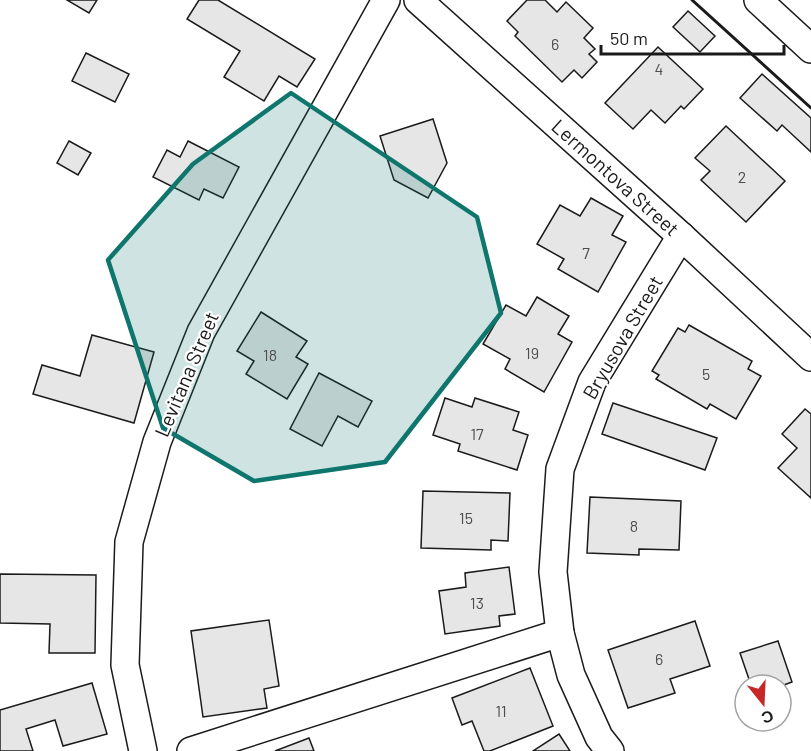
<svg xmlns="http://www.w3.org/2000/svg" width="811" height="751" viewBox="0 0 811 751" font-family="Barlow,sans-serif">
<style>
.building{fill:#e6e6e6;stroke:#1a1a1a;stroke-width:1.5}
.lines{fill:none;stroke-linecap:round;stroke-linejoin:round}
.minor-casing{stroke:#1a1a1a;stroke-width:30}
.minor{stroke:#fff;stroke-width:27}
.wall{stroke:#1a1a1a;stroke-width:3}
.marked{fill:#0f766e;fill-opacity:0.2;stroke:#0f766e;stroke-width:4.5;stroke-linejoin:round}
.labels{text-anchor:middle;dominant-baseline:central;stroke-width:4.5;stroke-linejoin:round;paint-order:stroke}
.number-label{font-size:16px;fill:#4d4d4d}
.street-label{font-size:20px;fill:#1a1a1a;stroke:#fff}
</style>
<rect width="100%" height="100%" fill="#fff"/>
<g class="building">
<path d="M 67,0 L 97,0 L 89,13 Z"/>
<path d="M 199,0 L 218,0 L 315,59 L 297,87 L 279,76 L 264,101 L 224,77 L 240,51 L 187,19 Z"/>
<path d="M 527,0 L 545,0 L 557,12 L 566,2 L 593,28 L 584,38 L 595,49 L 589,54 L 597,62 L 582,78 L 574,70 L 562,82 L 515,36 L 518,32 L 507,21 Z"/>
<path d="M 688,11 L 715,36 L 700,52 L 673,27 Z"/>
<path d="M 658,47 L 703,89 L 684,109 L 681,106 L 665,123 L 651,110 L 633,129 L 605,103 Z"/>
<path d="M 86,53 L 129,74 L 115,102 L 72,81 Z"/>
<path d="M 762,74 L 811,118 L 811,152 L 782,125 L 777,131 L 740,98 Z"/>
<path d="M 433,119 L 447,163 L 428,198 L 394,180 L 380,136 Z"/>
<path d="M 726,126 L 785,181 L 746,222 L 701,180 L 710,171 L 695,158 Z"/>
<path d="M 69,141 L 91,153 L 78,175 L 57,163 Z"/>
<path d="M 188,141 L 239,167 L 223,198 L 204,189 L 199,200 L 153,177 L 167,150 L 180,157 Z"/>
<path d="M 591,198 L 623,216 L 612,235 L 626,242 L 598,292 L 558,269 L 564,259 L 537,244 L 560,205 L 580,216 Z"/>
<path d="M 537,297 L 569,316 L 558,334 L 572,342 L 544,392 L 505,369 L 510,359 L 483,344 L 506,305 L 526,316 Z"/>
<path d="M 261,312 L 307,341 L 296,357 L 308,364 L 287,399 L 246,374 L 254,361 L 237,351 Z"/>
<path d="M 689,325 L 752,361 L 748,369 L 761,376 L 736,419 L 710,404 L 707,409 L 656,379 L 659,375 L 652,371 L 678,328 L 685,332 Z"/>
<path d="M 92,335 L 154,352 L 134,423 L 33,394 L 42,365 L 80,376 Z"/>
<path d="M 319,373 L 372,401 L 358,427 L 338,416 L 322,446 L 290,429 Z"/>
<path d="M 445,398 L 472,407 L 475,398 L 519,412 L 513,430 L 528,435 L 517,470 L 458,451 L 460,444 L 433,435 Z"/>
<path d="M 613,403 L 717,438 L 705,470 L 602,434 Z"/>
<path d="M 805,409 L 811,414 L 811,498 L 778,468 L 797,448 L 782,434 Z"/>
<path d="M 423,491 L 510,493 L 508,541 L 491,540 L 491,550 L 421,548 Z"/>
<path d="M 590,497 L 681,501 L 679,550 L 639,549 L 639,555 L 587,553 Z"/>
<path d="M 509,567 L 515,614 L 499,616 L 500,626 L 445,634 L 439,591 L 466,587 L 465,573 Z"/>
<path d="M 0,574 L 96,575 L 95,653 L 49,653 L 50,624 L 0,623 Z"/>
<path d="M 269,620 L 279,686 L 264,689 L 267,708 L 203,717 L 191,631 Z"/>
<path d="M 695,621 L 710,666 L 670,679 L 675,693 L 628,708 L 608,650 Z"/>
<path d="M 778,641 L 792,682 L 781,686 L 751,685 L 740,653 Z"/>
<path d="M 530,668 L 553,726 L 490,751 L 484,751 L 472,721 L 462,725 L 452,698 Z"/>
<path d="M 92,683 L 107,734 L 63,746 L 55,720 L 26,729 L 33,751 L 0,751 L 0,710 Z"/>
<path d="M 559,734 L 570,751 L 533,751 Z"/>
<path d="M 309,738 L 314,751 L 275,751 Z"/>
</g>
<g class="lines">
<defs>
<g id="minor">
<path d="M 418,0 L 681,236 L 811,357"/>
<path d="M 758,0 L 811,49"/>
<path d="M 143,751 L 125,665 L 129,542 L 157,442 L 201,332 L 386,0"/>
<path d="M 191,751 L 560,633"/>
<path d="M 610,751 L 599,737 L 571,675 L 560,633 L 553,572 L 560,469 L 592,382 L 681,236"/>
</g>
</defs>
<use href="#minor" class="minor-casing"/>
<use href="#minor" class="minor"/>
<path class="wall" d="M 692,0 L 811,108"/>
</g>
<path class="marked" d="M 291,93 L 477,217 L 501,313 L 385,462 L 254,481 L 163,428 L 108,260 L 193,164 Z"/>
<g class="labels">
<g class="number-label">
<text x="555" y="43">6</text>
<text x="659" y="68">4</text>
<text x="742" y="176">2</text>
<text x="586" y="252">7</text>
<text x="532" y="352">19</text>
<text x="270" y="354">18</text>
<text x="706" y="373">5</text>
<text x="477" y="433">17</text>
<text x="466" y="517">15</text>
<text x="634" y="525">8</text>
<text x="477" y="602">13</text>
<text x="659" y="658">6</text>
<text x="501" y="710">11</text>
</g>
<g class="street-label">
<text transform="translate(616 177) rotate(42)">Lermontova Street</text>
<text transform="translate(622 337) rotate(-60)">Bryusova Street</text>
<text transform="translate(186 374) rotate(-67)">Levitana Street</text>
</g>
</g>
<g transform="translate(763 703) rotate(162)"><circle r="28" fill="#ffffff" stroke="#a3a3a3" stroke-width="1.5"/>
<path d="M0-4.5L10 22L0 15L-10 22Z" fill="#c62828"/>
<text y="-9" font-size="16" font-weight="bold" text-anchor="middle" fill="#1a1a1a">С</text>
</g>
<path d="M601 45v9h183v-9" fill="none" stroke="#1a1a1a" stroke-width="3"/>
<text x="610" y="45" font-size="18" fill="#1a1a1a" stroke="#ffffff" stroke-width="4.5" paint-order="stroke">50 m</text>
</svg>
